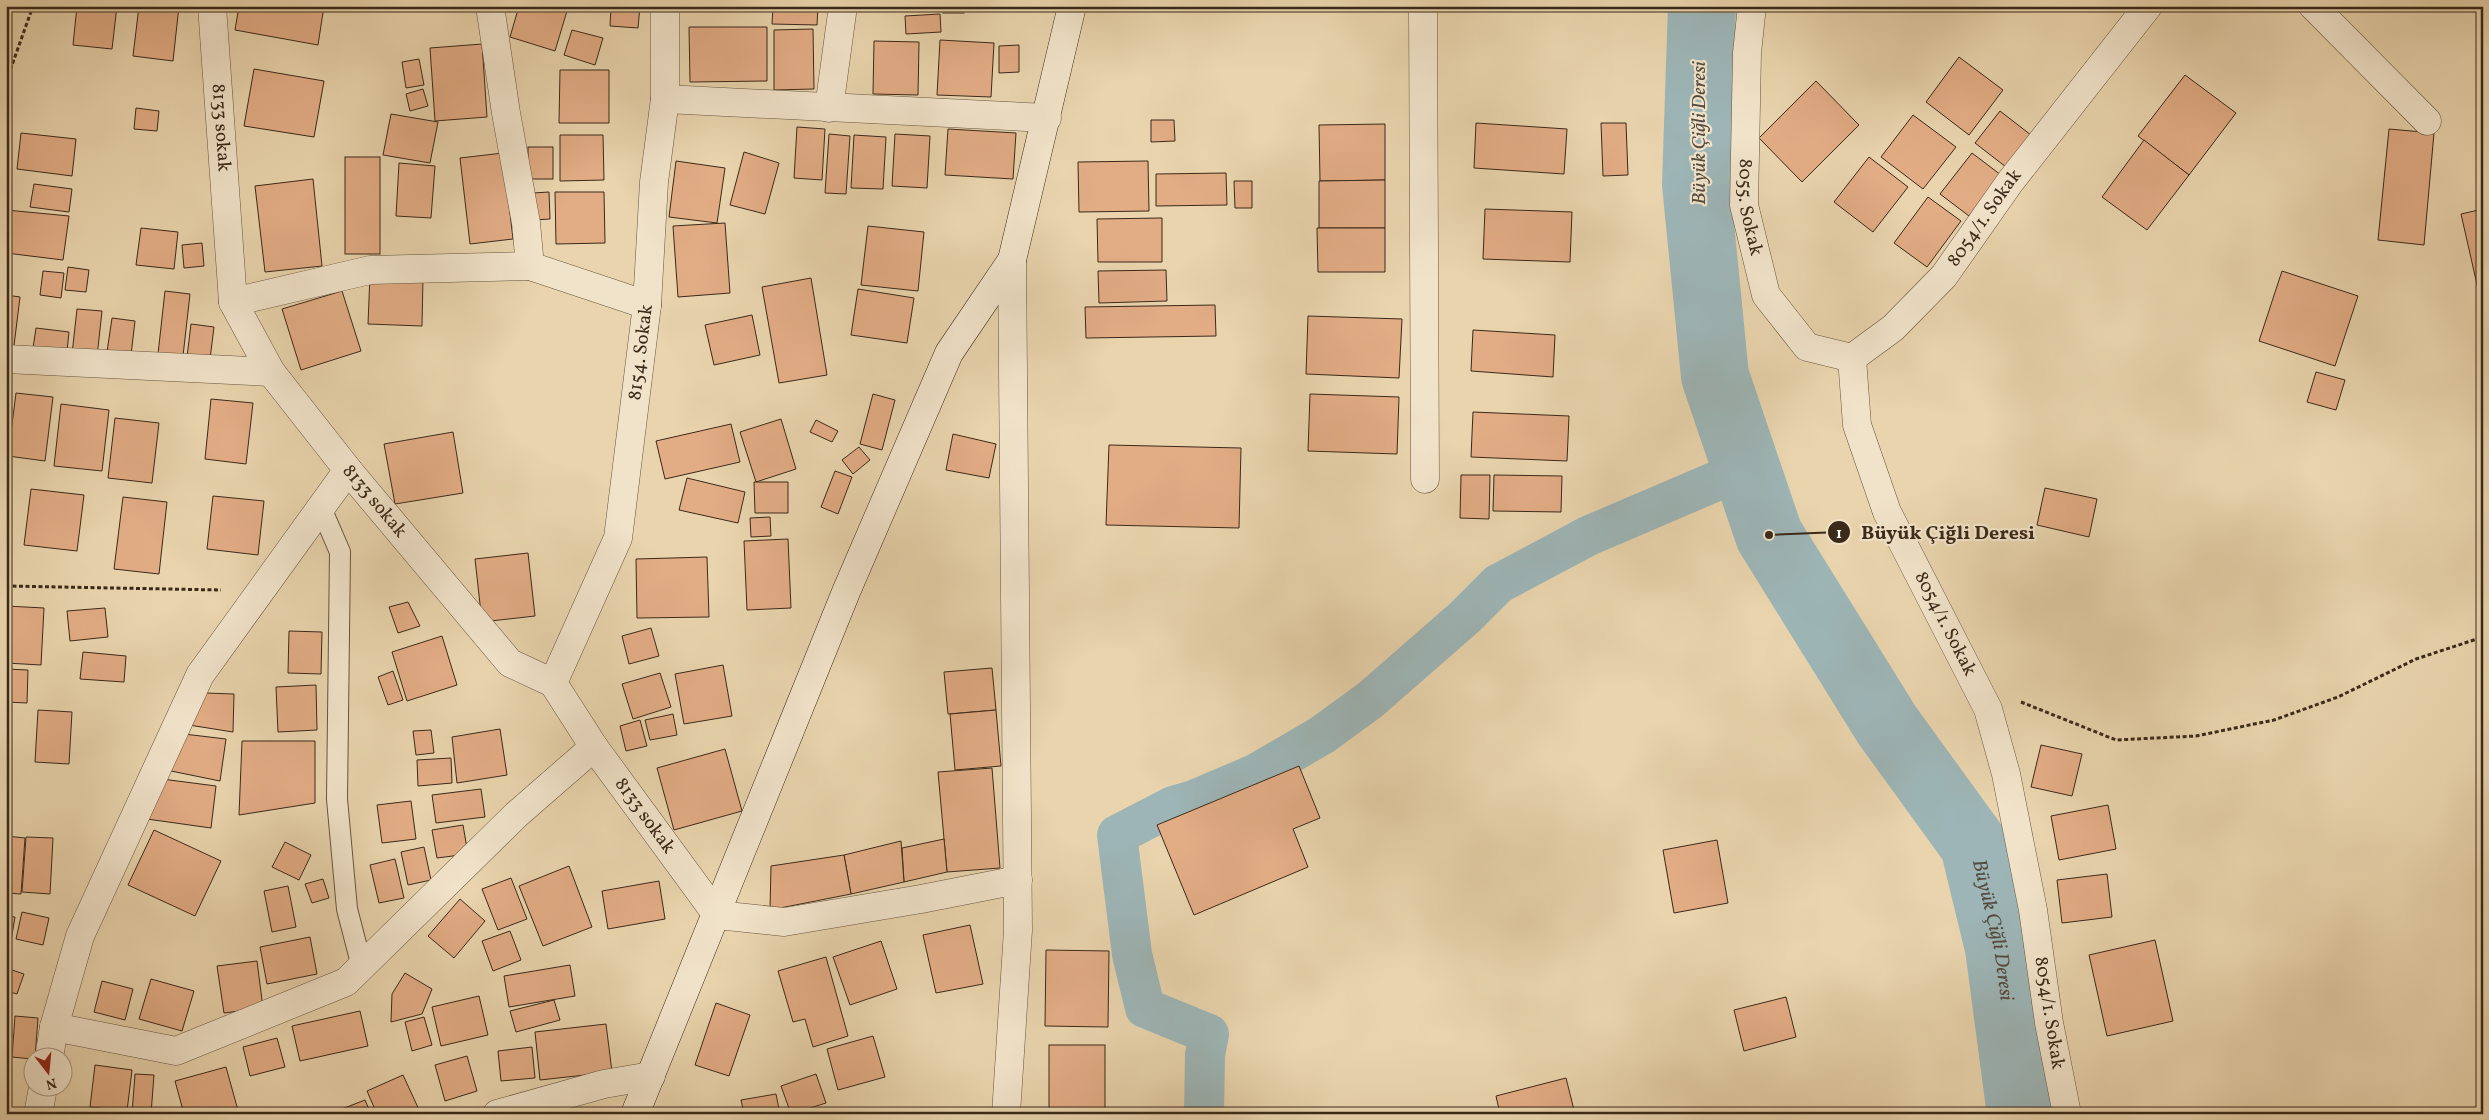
<svg xmlns="http://www.w3.org/2000/svg" width="2489" height="1120" viewBox="0 0 2489 1120" font-family="Vollkorn,serif">
<style>
.lines{fill:none;stroke-linecap:round;stroke-linejoin:round}
.canal{stroke:#9db5b6;stroke-width:40}
.river{stroke:#9db5b6;stroke-width:68}
.building{fill:#e2ac85;stroke:#3b2919}
.lane-casing{stroke:#66543e;stroke-width:22}
.street-casing{stroke:#66543e;stroke-width:29}
.secondary-casing{stroke:#3b2919;stroke-width:29}
.path{stroke:#3b2919;stroke-width:3;stroke-dasharray:4 2.5;stroke-linecap:butt}
.lane{stroke:#f1e3ca;stroke-width:20}
.street{stroke:#f1e3ca;stroke-width:28}
.secondary{stroke:#f1e3ca;stroke-width:28}
.labels{text-anchor:middle;dominant-baseline:central;stroke-width:4.5;stroke-linejoin:round;paint-order:stroke}
.street-label{font-size:19px;fill:#3b2919;stroke:#f1e3ca}
.water-label{font-size:20px;font-style:italic;fill:#544c40;stroke:#f1e3ca}
.leader{fill:none;stroke:#3b2919;stroke-width:2}
.callout-dot{fill:#3b2919;stroke:#f1e3ca;stroke-width:2}
.mark-label{font-size:15px;text-anchor:middle;font-weight:bold;fill:#fff}
.callout-label{font-size:20px;text-anchor:middle;font-weight:bold;fill:#3b2919;stroke:#f1e3ca;stroke-width:4.5;stroke-linejoin:round;paint-order:stroke}
</style>
<rect width="100%" height="100%" fill="#e9d4ad"/>
<filter id="stains"><feTurbulence type="fractalNoise" baseFrequency=".004" numOctaves="4"/><feColorMatrix values="0 0 0 0 .2 0 0 0 0 .09 0 0 0 0 .02 0 0 0 .5 -.17"/></filter>
<radialGradient id="worn" r=".72"><stop offset=".6" stop-color="#630" stop-opacity="0"/><stop offset="1" stop-color="#630" stop-opacity=".3"/></radialGradient>
<g class="lines">
<path class="canal" d="M 1204,1114 L 1205,1055 L 1209,1034 L 1145,1008 L 1132,954 L 1117,835 L 1173,806 L 1194,800 L 1255,774 L 1322,735 L 1370,700 L 1465,617 L 1498,584 L 1588,536 L 1747,468"/>
<path class="river" id="s1" d="M 1702,6 L 1696,184 L 1715,376 L 1769,535 L 1887,725 L 1974,845 L 1999,948 L 2021,1114"/>
</g>
<g class="building">
<path d="M 77,6 L 117,6 L 112,49 L 73,45 Z"/>
<path d="M 139,6 L 179,6 L 173,61 L 133,56 Z"/>
<path d="M 239,6 L 324,6 L 318,45 L 235,30 Z"/>
<path d="M 519,6 L 551,6 L 567,11 L 555,51 L 510,37 Z"/>
<path d="M 611,6 L 640,6 L 638,28 L 610,26 Z"/>
<path d="M 773,6 L 818,6 L 817,25 L 772,24 Z"/>
<path d="M 908,6 L 934,6 L 934,11 L 908,10 Z"/>
<rect x="943" y="6" width="21" height="7"/>
<path d="M 940,14 L 941,32 L 906,34 L 905,16 Z"/>
<path d="M 689,27 L 767,27 L 767,81 L 690,82 Z"/>
<path d="M 813,29 L 814,89 L 774,90 L 774,30 Z"/>
<path d="M 572,30 L 603,38 L 595,65 L 564,55 Z"/>
<path d="M 940,40 L 994,43 L 991,97 L 937,95 Z"/>
<path d="M 874,41 L 919,42 L 918,95 L 873,94 Z"/>
<path d="M 482,44 L 487,117 L 435,121 L 430,48 Z"/>
<path d="M 1019,45 L 1019,72 L 999,73 L 999,46 Z"/>
<path d="M 1959,57 L 2003,90 L 1969,135 L 1926,102 Z"/>
<path d="M 419,59 L 424,85 L 406,88 L 402,62 Z"/>
<path d="M 254,69 L 324,81 L 314,137 L 244,126 Z"/>
<path d="M 560,70 L 609,70 L 609,123 L 559,123 Z"/>
<path d="M 2185,75 L 2236,113 L 2189,175 L 2138,136 Z"/>
<path d="M 1816,81 L 1859,125 L 1802,182 L 1759,138 Z"/>
<path d="M 423,89 L 428,106 L 410,111 L 406,94 Z"/>
<path d="M 136,108 L 159,111 L 157,131 L 134,129 Z"/>
<path d="M 2000,111 L 2031,135 L 2006,167 L 1975,143 Z"/>
<path d="M 391,114 L 438,122 L 430,163 L 383,155 Z"/>
<path d="M 1913,115 L 1956,147 L 1923,189 L 1881,157 Z"/>
<path d="M 1151,120 L 1174,120 L 1175,141 L 1151,142 Z"/>
<path d="M 1476,123 L 1567,129 L 1564,174 L 1474,168 Z"/>
<path d="M 1601,123 L 1626,123 L 1628,175 L 1603,176 Z"/>
<path d="M 1385,124 L 1385,180 L 1320,181 L 1319,125 Z"/>
<path d="M 797,127 L 825,129 L 822,180 L 794,178 Z"/>
<path d="M 948,129 L 1016,133 L 1013,179 L 945,175 Z"/>
<path d="M 2389,129 L 2434,133 L 2424,245 L 2378,240 Z"/>
<path d="M 21,133 L 76,139 L 72,176 L 17,169 Z"/>
<path d="M 829,134 L 850,136 L 846,194 L 825,193 Z"/>
<path d="M 895,134 L 930,136 L 927,188 L 892,186 Z"/>
<path d="M 560,135 L 603,135 L 604,180 L 560,181 Z"/>
<path d="M 854,135 L 886,137 L 883,189 L 851,188 Z"/>
<path d="M 2144,140 L 2189,175 L 2147,230 L 2102,197 Z"/>
<rect x="528" y="147" width="25" height="32"/>
<path d="M 744,152 L 779,163 L 765,214 L 730,205 Z"/>
<path d="M 503,153 L 513,239 L 470,244 L 460,158 Z"/>
<path d="M 1972,153 L 2001,175 L 1969,216 L 1940,194 Z"/>
<rect x="345" y="157" width="35" height="97"/>
<path d="M 1869,157 L 1908,187 L 1873,232 L 1834,202 Z"/>
<path d="M 676,161 L 725,168 L 717,223 L 669,217 Z"/>
<path d="M 1148,161 L 1149,211 L 1079,212 L 1078,162 Z"/>
<path d="M 399,163 L 435,166 L 431,218 L 396,216 Z"/>
<path d="M 1226,173 L 1227,205 L 1156,206 L 1156,174 Z"/>
<path d="M 313,179 L 322,266 L 265,272 L 255,186 Z"/>
<path d="M 1385,180 L 1385,228 L 1319,228 L 1319,181 Z"/>
<path d="M 1234,181 L 1252,181 L 1252,208 L 1235,208 Z"/>
<path d="M 34,184 L 72,189 L 69,212 L 30,207 Z"/>
<path d="M 549,192 L 550,219 L 534,220 L 533,193 Z"/>
<path d="M 555,192 L 604,192 L 605,243 L 556,244 Z"/>
<path d="M 1928,197 L 1961,221 L 1927,267 L 1894,243 Z"/>
<path d="M 1485,209 L 1572,212 L 1570,262 L 1483,259 Z"/>
<path d="M 2483,209 L 2483,311 L 2461,214 Z"/>
<path d="M 6,210 L 69,216 L 63,260 L 6,253 Z"/>
<path d="M 1162,218 L 1162,262 L 1098,262 L 1097,219 Z"/>
<path d="M 725,223 L 730,293 L 678,297 L 673,226 Z"/>
<path d="M 868,226 L 924,232 L 918,291 L 861,285 Z"/>
<path d="M 141,228 L 178,232 L 174,269 L 136,265 Z"/>
<path d="M 1317,228 L 1385,228 L 1385,272 L 1318,272 Z"/>
<path d="M 202,243 L 204,266 L 184,268 L 182,245 Z"/>
<path d="M 68,267 L 89,270 L 86,292 L 65,290 Z"/>
<path d="M 1166,270 L 1167,301 L 1099,303 L 1098,271 Z"/>
<path d="M 43,271 L 64,273 L 61,298 L 40,295 Z"/>
<path d="M 2282,271 L 2358,296 L 2335,366 L 2259,341 Z"/>
<path d="M 370,275 L 423,276 L 422,326 L 368,324 Z"/>
<path d="M 811,278 L 827,375 L 779,383 L 762,287 Z"/>
<path d="M 858,289 L 914,298 L 907,343 L 851,335 Z"/>
<path d="M 165,291 L 190,294 L 183,356 L 158,354 Z"/>
<path d="M 342,291 L 361,351 L 301,370 L 282,309 Z"/>
<path d="M 6,295 L 20,297 L 13,354 L 6,353 Z"/>
<path d="M 1215,305 L 1216,336 L 1086,338 L 1085,307 Z"/>
<path d="M 77,309 L 102,311 L 97,357 L 72,354 Z"/>
<path d="M 752,315 L 760,355 L 714,365 L 705,325 Z"/>
<path d="M 1308,316 L 1402,319 L 1399,378 L 1306,374 Z"/>
<path d="M 112,318 L 135,321 L 131,355 L 107,352 Z"/>
<path d="M 191,324 L 214,327 L 210,359 L 187,357 Z"/>
<path d="M 36,328 L 69,332 L 67,351 L 33,348 Z"/>
<path d="M 1473,330 L 1555,335 L 1553,377 L 1471,371 Z"/>
<path d="M 2316,372 L 2345,380 L 2336,410 L 2307,402 Z"/>
<path d="M 16,393 L 53,397 L 45,461 L 8,456 Z"/>
<path d="M 873,394 L 895,400 L 882,450 L 860,444 Z"/>
<path d="M 1310,394 L 1399,397 L 1397,454 L 1308,451 Z"/>
<path d="M 211,399 L 253,403 L 246,464 L 205,459 Z"/>
<path d="M 61,404 L 109,410 L 102,471 L 54,466 Z"/>
<path d="M 1473,412 L 1569,416 L 1567,461 L 1471,457 Z"/>
<path d="M 115,418 L 159,423 L 152,483 L 108,478 Z"/>
<path d="M 781,419 L 796,469 L 756,482 L 740,432 Z"/>
<path d="M 816,420 L 838,431 L 832,442 L 810,432 Z"/>
<path d="M 731,424 L 740,462 L 665,479 L 656,441 Z"/>
<path d="M 453,432 L 463,493 L 395,504 L 384,444 Z"/>
<path d="M 953,434 L 996,444 L 989,478 L 946,470 Z"/>
<path d="M 1109,445 L 1241,448 L 1239,528 L 1106,525 Z"/>
<path d="M 859,447 L 870,460 L 853,474 L 842,460 Z"/>
<path d="M 835,471 L 852,477 L 838,514 L 821,507 Z"/>
<path d="M 1461,475 L 1490,475 L 1489,519 L 1460,518 Z"/>
<path d="M 1494,475 L 1562,476 L 1561,512 L 1493,511 Z"/>
<path d="M 687,478 L 745,492 L 738,523 L 679,510 Z"/>
<path d="M 754,482 L 788,482 L 788,513 L 755,513 Z"/>
<path d="M 2045,488 L 2097,499 L 2089,537 L 2037,525 Z"/>
<path d="M 31,489 L 84,495 L 77,551 L 24,545 Z"/>
<path d="M 213,496 L 264,501 L 258,555 L 207,549 Z"/>
<path d="M 123,497 L 167,502 L 159,574 L 114,569 Z"/>
<path d="M 770,517 L 771,536 L 751,537 L 750,518 Z"/>
<path d="M 788,539 L 791,608 L 747,610 L 744,541 Z"/>
<path d="M 528,553 L 535,616 L 482,622 L 475,559 Z"/>
<path d="M 707,557 L 709,617 L 637,618 L 636,559 Z"/>
<path d="M 408,602 L 420,626 L 398,633 L 389,607 Z"/>
<path d="M 6,606 L 44,608 L 41,665 L 6,663 Z"/>
<path d="M 105,608 L 108,637 L 70,641 L 67,611 Z"/>
<path d="M 651,628 L 659,656 L 629,664 L 622,636 Z"/>
<path d="M 289,631 L 322,632 L 321,674 L 288,673 Z"/>
<path d="M 442,636 L 457,685 L 407,701 L 392,652 Z"/>
<path d="M 83,652 L 126,656 L 124,682 L 80,679 Z"/>
<path d="M 723,665 L 732,716 L 684,724 L 675,674 Z"/>
<path d="M 992,668 L 996,710 L 948,714 L 944,672 Z"/>
<path d="M 6,669 L 28,670 L 27,703 L 6,702 Z"/>
<path d="M 393,671 L 403,700 L 388,705 L 378,677 Z"/>
<path d="M 660,673 L 671,707 L 633,719 L 622,684 Z"/>
<path d="M 316,685 L 317,730 L 278,732 L 276,687 Z"/>
<path d="M 205,693 L 234,694 L 233,732 L 189,725 Z"/>
<path d="M 38,710 L 72,712 L 69,764 L 35,762 Z"/>
<path d="M 996,710 L 1001,766 L 955,770 L 950,714 Z"/>
<path d="M 673,714 L 677,735 L 650,740 L 645,720 Z"/>
<path d="M 640,720 L 647,746 L 626,751 L 620,726 Z"/>
<path d="M 500,729 L 507,775 L 457,783 L 452,737 Z"/>
<path d="M 431,730 L 434,753 L 416,755 L 413,731 Z"/>
<path d="M 184,734 L 226,739 L 220,781 L 171,771 Z"/>
<path d="M 242,741 L 315,741 L 315,803 L 239,815 Z"/>
<path d="M 2041,745 L 2082,754 L 2072,796 L 2031,787 Z"/>
<path d="M 725,749 L 742,811 L 674,830 L 657,768 Z"/>
<path d="M 451,758 L 452,783 L 418,786 L 417,760 Z"/>
<path d="M 1299,766 L 1320,818 L 1293,829 L 1308,867 L 1194,915 L 1157,825 Z"/>
<path d="M 992,768 L 1000,868 L 947,872 L 938,772 Z"/>
<path d="M 162,779 L 216,786 L 211,828 L 147,819 Z"/>
<path d="M 481,789 L 485,817 L 436,823 L 432,795 Z"/>
<path d="M 411,801 L 416,839 L 382,843 L 377,805 Z"/>
<path d="M 2108,805 L 2116,849 L 2059,860 L 2051,816 Z"/>
<path d="M 463,825 L 468,854 L 437,858 L 432,830 Z"/>
<path d="M 154,830 L 221,861 L 195,916 L 128,885 Z"/>
<path d="M 6,836 L 25,838 L 21,894 L 6,893 Z"/>
<path d="M 26,837 L 53,838 L 50,894 L 22,892 Z"/>
<path d="M 944,839 L 947,872 L 904,882 L 902,848 Z"/>
<path d="M 1717,840 L 1728,903 L 1674,913 L 1663,850 Z"/>
<path d="M 901,841 L 904,882 L 851,894 L 844,855 Z"/>
<path d="M 285,842 L 311,855 L 299,880 L 272,867 Z"/>
<path d="M 424,847 L 431,880 L 408,885 L 401,852 Z"/>
<path d="M 844,855 L 851,894 L 770,910 L 771,866 Z"/>
<path d="M 395,859 L 404,898 L 379,903 L 370,865 Z"/>
<path d="M 569,866 L 592,927 L 543,946 L 519,886 Z"/>
<path d="M 2107,874 L 2112,917 L 2062,923 L 2057,880 Z"/>
<path d="M 511,878 L 527,919 L 498,930 L 482,889 Z"/>
<path d="M 323,879 L 329,898 L 312,903 L 305,884 Z"/>
<path d="M 659,881 L 665,919 L 608,929 L 602,891 Z"/>
<path d="M 288,886 L 296,927 L 272,932 L 264,891 Z"/>
<path d="M 460,899 L 485,921 L 454,958 L 428,936 Z"/>
<path d="M 22,912 L 49,918 L 43,945 L 16,939 Z"/>
<path d="M 6,916 L 15,917 L 8,959 L 6,958 Z"/>
<path d="M 970,925 L 983,984 L 936,993 L 923,935 Z"/>
<path d="M 510,931 L 521,960 L 493,971 L 482,941 Z"/>
<path d="M 310,937 L 317,974 L 267,984 L 260,947 Z"/>
<path d="M 2155,940 L 2173,1021 L 2107,1036 L 2089,955 Z"/>
<path d="M 881,941 L 897,989 L 850,1005 L 833,957 Z"/>
<path d="M 1046,950 L 1109,951 L 1108,1027 L 1045,1026 Z"/>
<path d="M 826,957 L 848,1036 L 813,1047 L 805,1019 L 793,1022 L 778,971 Z"/>
<path d="M 257,961 L 263,1008 L 224,1013 L 217,966 Z"/>
<path d="M 570,965 L 575,996 L 509,1007 L 504,976 Z"/>
<path d="M 6,968 L 24,974 L 17,994 L 6,991 Z"/>
<path d="M 405,973 L 432,989 L 422,1014 L 391,1022 L 392,994 Z"/>
<path d="M 151,979 L 194,991 L 182,1031 L 139,1019 Z"/>
<path d="M 102,981 L 133,989 L 125,1020 L 94,1012 Z"/>
<path d="M 479,996 L 488,1035 L 441,1046 L 432,1007 Z"/>
<path d="M 1786,997 L 1796,1037 L 1744,1051 L 1734,1010 Z"/>
<path d="M 554,1000 L 560,1020 L 516,1032 L 510,1011 Z"/>
<path d="M 716,1003 L 750,1015 L 729,1076 L 695,1065 Z"/>
<path d="M 360,1011 L 368,1046 L 300,1061 L 292,1026 Z"/>
<path d="M 6,1014 L 11,1014 L 6,1085 Z"/>
<path d="M 15,1016 L 38,1018 L 35,1058 L 32,1059 L 12,1057 Z"/>
<path d="M 424,1017 L 432,1045 L 412,1051 L 405,1022 Z"/>
<path d="M 606,1024 L 612,1072 L 540,1080 L 535,1032 Z"/>
<path d="M 873,1036 L 885,1077 L 838,1090 L 827,1049 Z"/>
<path d="M 277,1038 L 285,1067 L 250,1076 L 243,1047 Z"/>
<rect x="1049" y="1045" width="56" height="69"/>
<path d="M 532,1047 L 535,1078 L 501,1081 L 498,1051 Z"/>
<path d="M 467,1056 L 477,1091 L 445,1101 L 435,1065 Z"/>
<path d="M 95,1065 L 132,1070 L 127,1111 L 90,1107 Z"/>
<path d="M 226,1067 L 239,1114 L 184,1114 L 175,1081 Z"/>
<path d="M 135,1074 L 154,1075 L 151,1114 L 132,1114 Z"/>
<path d="M 816,1074 L 826,1103 L 791,1114 L 781,1086 Z"/>
<path d="M 403,1075 L 421,1114 L 377,1114 L 367,1091 Z"/>
<path d="M 1566,1078 L 1575,1114 L 1500,1114 L 1496,1096 Z"/>
<path d="M 776,1094 L 780,1114 L 744,1114 L 741,1100 Z"/>
<path d="M 365,1100 L 371,1114 L 334,1112 Z"/>
</g>
<g class="lines">
<defs>
<path id="lane" d="M 321,508 L 340,552 L 337,799 L 347,909 L 362,967"/>
<g id="street">
<path id="s2" d="M 212,6 L 233,302 L 271,372 L 348,470 L 510,663 L 553,683 L 594,747 L 717,915 L 784,922 L 921,899 L 1018,880"/>
<path d="M 490,6 L 506,113 L 526,223 L 530,266"/>
<path d="M 1423,6 L 1425,479"/>
<path id="s3" d="M 1752,6 L 1747,53 L 1744,205 L 1766,295 L 1807,347 L 1852,358"/>
<path d="M 2313,6 L 2427,121"/>
<path d="M 665,99 L 1047,118"/>
<path d="M 829,108 L 843,6"/>
<path d="M 233,302 L 370,270 L 530,266 L 647,305"/>
<path d="M 6,359 L 271,372"/>
<path id="s4" d="M 553,683 L 618,538 L 647,305 L 654,182 L 665,99 L 665,6"/>
<path d="M 54,1027 L 176,1051 L 346,982 L 516,815 L 594,747"/>
<path d="M 49,1058 L 54,1027 L 80,936 L 200,675 L 348,470"/>
<path d="M 38,1114 L 43,1088"/>
<path d="M 497,1114 L 604,1084 L 651,1076"/>
<path d="M 1006,1114 L 1018,930 L 1012,260"/>
<path id="s5" d="M 2067,1114 L 2049,1023 L 2033,910 L 2006,774 L 1988,709 L 1887,512 L 1857,425 L 1852,358 L 1893,328 L 1944,276 L 2010,182 L 2148,6"/>
</g>
<path id="secondary" d="M 635,1114 L 846,592 L 949,353 L 1012,260 L 1072,6"/>
</defs>
<use href="#lane" class="lane-casing"/>
<use href="#street" class="street-casing"/>
<use href="#secondary" class="secondary-casing"/>
<g class="path">
<path d="M 6,82 L 33,6"/>
<path d="M 6,586 L 221,590"/>
<path d="M 2021,702 L 2116,740 L 2196,736 L 2274,720 L 2338,697 L 2416,659 L 2483,637"/>
</g>
<use href="#lane" class="lane"/>
<use href="#street" class="street"/>
<use href="#secondary" class="secondary"/>
</g>
<g class="labels">
<g class="street-label">
<text stroke="none"><textPath href="#s2" startOffset="122">8133 sokak</textPath></text>
<text stroke="none"><textPath href="#s3" startOffset="202">8055. Sokak</textPath></text>
<text stroke="none"><textPath href="#s5" startOffset="988">8054/1. Sokak</textPath></text>
<text stroke="none"><textPath href="#s4" startOffset="346">8154. Sokak</textPath></text>
<text stroke="none"><textPath href="#s2" startOffset="542">8133 sokak</textPath></text>
<text transform="translate(1945 624) rotate(63)">8054/1. Sokak</text>
<text stroke="none"><textPath href="#s2" startOffset="962">8133 sokak</textPath></text>
<text transform="translate(2049 1013) rotate(81)">8054/1. Sokak</text>
</g>
<g class="water-label">
<text transform="translate(1700 133) rotate(-90)">Büyük Çiğli Deresi</text>
<text stroke="none"><textPath href="#s1" startOffset="998">Büyük Çiğli Deresi</textPath></text>
</g>
</g>
<path class="leader" d="M1769 535L1839 532"/>
<g class="callout-dot">
<circle cx="1769" cy="535" r="5"/>
<circle cx="1839" cy="532" r="12"/>
</g>
<g class="mark-label">
<text x="1839" y="538">1</text>
</g>
<g class="callout-label">
<text x="1948" y="539">Büyük Çiğli Deresi</text>
</g>
<rect width="2489" height="1120" fill="none" stroke="#e9d4ad" stroke-width="25"/>
<rect x="8" y="8" width="2474" height="1105" fill="none" stroke="#3b2919" stroke-width="2.5"/>
<rect x="12" y="12" width="2464" height="1095" fill="none" stroke="#3b2919"/>
<g transform="translate(48 1072) rotate(164)"><circle r="24" fill="#f1e3ca" stroke="#a89983"/>
<path d="M0-4L9 19L0 12L-9 19Z" fill="#8f2418"/>
<text y="-8" font-size="14" font-weight="bold" text-anchor="middle" fill="#3b2919">N</text>
</g>
<rect width="100%" height="100%" filter="url(#stains)"/>
<rect width="100%" height="100%" fill="url(#worn)"/>
</svg>
